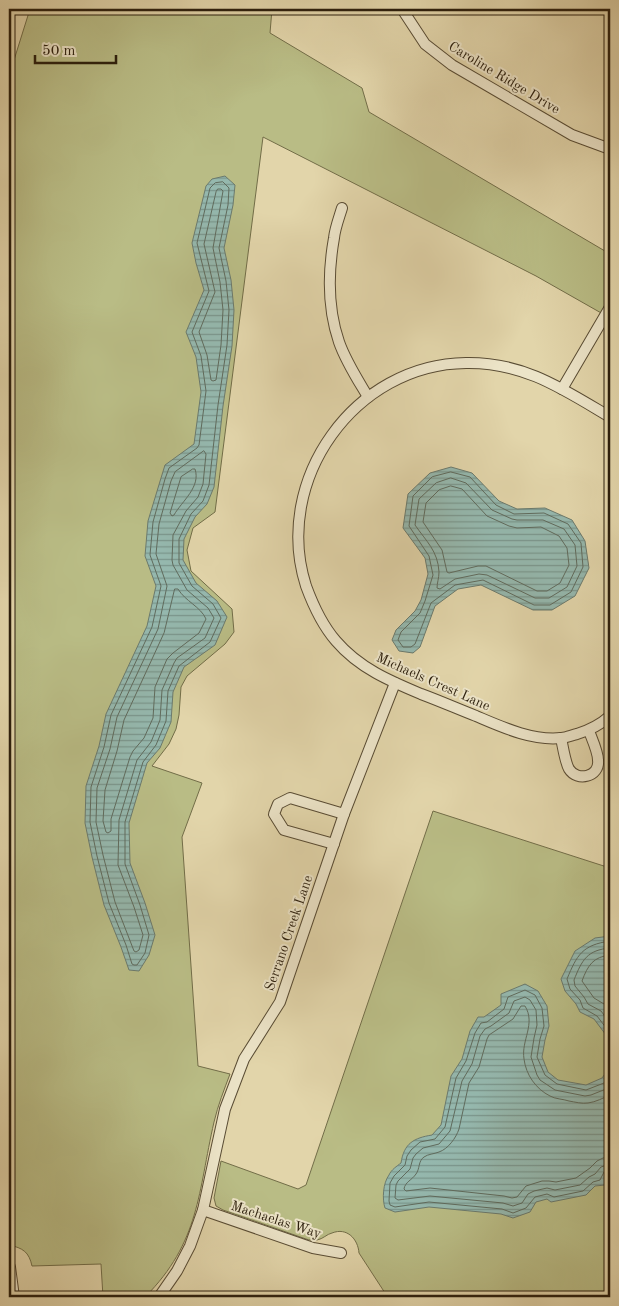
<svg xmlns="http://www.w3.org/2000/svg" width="619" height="1306" viewBox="0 0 619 1306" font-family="'Old Standard TT',serif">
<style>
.grass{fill:#b9bc85;stroke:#726d48}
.water{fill:url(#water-rules);stroke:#6b7a6d}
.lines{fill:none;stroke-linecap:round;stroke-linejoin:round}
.shore{stroke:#606b5d;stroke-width:1}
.street-casing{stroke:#594c34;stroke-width:12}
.street{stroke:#ece4c8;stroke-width:10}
.labels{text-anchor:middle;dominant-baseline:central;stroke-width:4;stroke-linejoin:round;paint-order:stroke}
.street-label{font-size:14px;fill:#2b1e0c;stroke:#ece4c8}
</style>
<defs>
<pattern id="water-rules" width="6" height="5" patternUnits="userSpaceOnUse" patternTransform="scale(1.25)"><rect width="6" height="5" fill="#95b8ae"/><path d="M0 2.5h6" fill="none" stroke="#7a958c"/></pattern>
</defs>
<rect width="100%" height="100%" fill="#e2d5aa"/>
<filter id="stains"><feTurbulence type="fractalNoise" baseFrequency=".004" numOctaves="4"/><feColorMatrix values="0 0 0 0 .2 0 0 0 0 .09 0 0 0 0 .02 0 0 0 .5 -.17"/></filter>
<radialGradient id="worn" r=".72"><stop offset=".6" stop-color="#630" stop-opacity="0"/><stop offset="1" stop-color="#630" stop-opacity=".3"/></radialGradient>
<g class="grass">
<path d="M 30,9 L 272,9 L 270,33 L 362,88 L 369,112 L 610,254 L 610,318 L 536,276 L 263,137 L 215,512 L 193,528 L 187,550 L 191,571 L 232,609 L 234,632 L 225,644 L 187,676 L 181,687 L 179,715 L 176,729 L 169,744 L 152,766 L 202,783 L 182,837 L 198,1066 L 230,1074 C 224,1090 218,1105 214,1122 C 198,1192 200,1242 145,1297 L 103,1297 L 101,1264 L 32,1266 C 29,1252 23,1248 9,1245 L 9,76 Z"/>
<path d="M 433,811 L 610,868 L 610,1297 L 384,1297 L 385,1293 L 359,1253 C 358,1239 347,1227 332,1233 C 327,1234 323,1239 317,1240 C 314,1241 309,1240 306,1239 L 223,1210 L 216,1206 L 214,1198 L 221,1161 L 298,1189 L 306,1185 Z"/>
</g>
<g class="water">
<path d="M 225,176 L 235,185 L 233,205 L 224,248 L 231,280 L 234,310 L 232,346 L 223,406 L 214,487 L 207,504 L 195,517 L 184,539 L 183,560 L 196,583 L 217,601 L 227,617 L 215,645 L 184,667 L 173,692 L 171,722 L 160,748 L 147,763 L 129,823 L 130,863 L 145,903 L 155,935 L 149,955 L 139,971 L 129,970 L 121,947 L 104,905 L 92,857 L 85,823 L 86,786 L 99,746 L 106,714 L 147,626 L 156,586 L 145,556 L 148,521 L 161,478 L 165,465 L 194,444 L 201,392 L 196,357 L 186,332 L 204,290 L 196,263 L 192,243 L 206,186 L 212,179 Z"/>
<path d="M 451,467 L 472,473 L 499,501 L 517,509 L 545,508 L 572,520 L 585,541 L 589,568 L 575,596 L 552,610 L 533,610 L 481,585 L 458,589 L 435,606 L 420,647 L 413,653 L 399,651 L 392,640 L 396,630 L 415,611 L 421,600 L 428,574 L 425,558 L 403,528 L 408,494 L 430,473 Z"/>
<path d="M 610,936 L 610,1056 L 609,1039 L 594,1019 L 580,1012 L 576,1004 L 565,991 L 561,979 L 575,951 L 595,938 Z"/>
<path d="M 525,984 L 538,991 L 547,1006 L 549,1026 L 545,1040 L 542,1057 L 548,1072 L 558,1080 L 586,1085 L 602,1078 L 610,1067 L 610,1175 L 607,1176 L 605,1185 L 595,1186 L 586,1195 L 551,1202 L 547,1199 L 536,1202 L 530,1212 L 513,1218 L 501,1214 L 429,1207 L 395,1212 L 385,1208 C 382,1199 383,1183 389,1175 C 391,1170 397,1166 401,1163 C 404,1143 414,1138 432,1135 L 441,1125 L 451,1076 L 462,1059 L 470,1031 L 478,1017 L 484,1017 L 501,1005 L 501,994 Z"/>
</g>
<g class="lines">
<g class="shore">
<path d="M 223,182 L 229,188 L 228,205 L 219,248 L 226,281 L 229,310 L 227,345 L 218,405 L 209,485 L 203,501 L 191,514 L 179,539 L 179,563 L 192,586 L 213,604 L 221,618 L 210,642 L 179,666 L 168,691 L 166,721 L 156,745 L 143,762 L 125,822 L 125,864 L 140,905 L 149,935 L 145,953 L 137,965 L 134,965 L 132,964 L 126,945 L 109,903 L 97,856 L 90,822 L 91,787 L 104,747 L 111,715 L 152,627 L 161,586 L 150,555 L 153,522 L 165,479 L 169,468 L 197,448 L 199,445 L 206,391 L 201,356 L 192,332 L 209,291 L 197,243 L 210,188 L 215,183 Z"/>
<path d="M 218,189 L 221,189 L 223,191 L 213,248 L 220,282 L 223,310 L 221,345 L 216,380 L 213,381 L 211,380 L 207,355 L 199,332 L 215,292 L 204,244 L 216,192 Z"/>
<path d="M 204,451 L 206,454 L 203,484 L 198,497 L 186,511 L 173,535 L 172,560 L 173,565 L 187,590 L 208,608 L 214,618 L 205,638 L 177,658 L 174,663 L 162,690 L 160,720 L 151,742 L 137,760 L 119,820 L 118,865 L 134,907 L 143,935 L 139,950 L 136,952 L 134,951 L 115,902 L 103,855 L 96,822 L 97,788 L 110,749 L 117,717 L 158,629 L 167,586 L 156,554 L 159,524 L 171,481 L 175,472 Z"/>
<path d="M 193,469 L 195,469 C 201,487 182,501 174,515 L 172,516 L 170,513 L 181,477 Z"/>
<path d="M 451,472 L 470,477 L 496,505 L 514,514 L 544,513 L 568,524 L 581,543 L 583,567 L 571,592 L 550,605 L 534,605 L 483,580 L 455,585 L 431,603 L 415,644 L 411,647 L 403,647 L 398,640 L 401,632 L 420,613 L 425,601 L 433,575 L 429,556 L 409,526 L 413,496 L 432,477 Z"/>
<path d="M 451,478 L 466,483 L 492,510 L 512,519 L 517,520 L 543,520 L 564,529 L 575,545 L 577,566 L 567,587 L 549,598 L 535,598 L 487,575 L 479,574 L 455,579 L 440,589 L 437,588 C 437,583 439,578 439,572 C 438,551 426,541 415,525 L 419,499 L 436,483 Z"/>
<path d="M 451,486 L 462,489 L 487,516 L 509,526 L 517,528 L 541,527 L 559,536 L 567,548 L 569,565 L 560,583 L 547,591 L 537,591 L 486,566 L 478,566 L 449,573 L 447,572 L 442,550 L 423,522 L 426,503 L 439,490 Z"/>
<path d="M 175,589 L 178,589 C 185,601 201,607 206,619 L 199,633 L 173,653 L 167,659 L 155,687 L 153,718 L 144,738 L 133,751 L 130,757 L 111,819 L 111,831 L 108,833 L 106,832 L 103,821 L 105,790 L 117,751 L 124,720 L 164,633 Z"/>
<path d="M 610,941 C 582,945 577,955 567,979 L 570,989 L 580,1000 L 583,1008 L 597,1016 L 610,1033"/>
<path d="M 610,948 C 587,950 582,960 574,980 L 575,986 L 584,997 L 588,1004 L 601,1011 L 610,1023"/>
<path d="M 610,955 C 593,957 588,965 582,981 L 594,998 L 604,1004 L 610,1010"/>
<path d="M 610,1075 L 604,1083 L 586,1090 L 557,1084 L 545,1075 L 537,1057 L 540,1039 L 544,1026 L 542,1008 L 535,995 L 525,990 L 508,997 L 504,1009 L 487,1022 L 481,1023 L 475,1033 L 466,1061 L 456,1078 L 445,1127 L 435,1139 L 420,1142 L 411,1150 L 407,1156 L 405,1165 L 394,1176 L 390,1183 L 389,1201 L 390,1205 L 395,1207 L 429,1202 L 502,1209 L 513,1213 L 526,1208 L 535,1197 L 547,1194 L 554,1197 L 583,1191 L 593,1182 L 600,1180 L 604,1172 L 610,1171"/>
<path d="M 610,1086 L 606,1089 L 591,1095 L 585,1096 L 555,1090 L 540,1080 L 537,1075 L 531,1057 L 534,1038 L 537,1025 L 536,1010 L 530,1000 L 525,997 L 514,1001 L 509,1013 L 491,1026 L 485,1029 L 480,1036 L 472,1064 L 462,1081 L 450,1131 L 439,1144 L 423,1148 L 416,1154 L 413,1158 L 410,1169 L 398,1181 L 396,1185 L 395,1198 L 398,1200 L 430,1196 L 503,1203 L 513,1206 L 522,1203 L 528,1194 L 534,1191 L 547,1188 L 555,1190 L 580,1185 L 589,1177 L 595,1174 L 601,1167 L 610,1164"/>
<path d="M 610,1095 C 603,1098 596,1102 588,1103 C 582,1104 575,1102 569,1101 C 563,1099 555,1099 550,1096 C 536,1089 526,1075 524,1059 C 521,1040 536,1024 525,1006 L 521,1006 L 513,1019 L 489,1035 L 487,1039 L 479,1067 L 469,1083 L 459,1129 C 456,1138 448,1149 439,1152 C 434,1154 428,1154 424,1157 C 418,1161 420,1169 416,1174 C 412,1180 405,1182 404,1189 L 406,1191 L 430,1188 L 504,1196 L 512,1198 L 517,1197 L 526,1186 L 542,1181 L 549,1181 L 556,1182 L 576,1178 L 590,1168 L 597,1161 L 603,1158 L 610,1157"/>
</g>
<defs>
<g id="street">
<path d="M 402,9 L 425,44 L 452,65 L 572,135 L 610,149"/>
<path d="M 342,208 C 339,218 335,228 334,238 C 328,272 328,310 339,342 C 346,362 358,380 368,397"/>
<path d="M 562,389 L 610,307"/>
<path d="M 610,417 C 563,389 524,362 466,363 C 355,364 272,480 306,586 C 313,605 322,625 336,641 C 359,668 390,681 421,694 C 440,701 458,709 476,716 C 502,727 532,741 561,738 C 566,738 572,735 577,734 C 590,730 600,725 610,716"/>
<path d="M 561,738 C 563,747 565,762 569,769 C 577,782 600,777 598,760 C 598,752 592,739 589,731"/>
<path d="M 334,844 L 284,830 L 274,814 L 278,804 L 290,798 L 344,814"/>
<path d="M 203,1210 L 313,1248 L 341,1253"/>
<path d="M 10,1267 L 14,1297"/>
<path d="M 159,1297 L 177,1271 L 190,1246 L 203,1210 L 225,1109 L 244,1059 L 280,1002 L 344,814 L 395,683"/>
</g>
</defs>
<use href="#street" class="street-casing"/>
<use href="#street" class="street"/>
</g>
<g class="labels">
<g class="street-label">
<text transform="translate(504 78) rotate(31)">Caroline Ridge Drive</text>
<text transform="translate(433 682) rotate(24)">Michaels Crest Lane</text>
<text transform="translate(289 933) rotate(-71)">Serrano Creek Lane</text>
<text transform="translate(276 1220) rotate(18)">Machaelas Way</text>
</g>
</g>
<rect width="619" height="1306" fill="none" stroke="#e2d5aa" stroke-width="30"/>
<rect x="10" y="10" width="599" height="1286" fill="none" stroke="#2b1e0c" stroke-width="2.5"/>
<rect x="15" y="15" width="589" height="1276" fill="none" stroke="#2b1e0c"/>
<path d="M35 55v8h81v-8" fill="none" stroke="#2b1e0c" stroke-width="2.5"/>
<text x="42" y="55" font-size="15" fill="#2b1e0c" stroke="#ece4c8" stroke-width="4" paint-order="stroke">50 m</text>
<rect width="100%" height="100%" filter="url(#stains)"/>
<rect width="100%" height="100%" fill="url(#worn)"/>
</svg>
